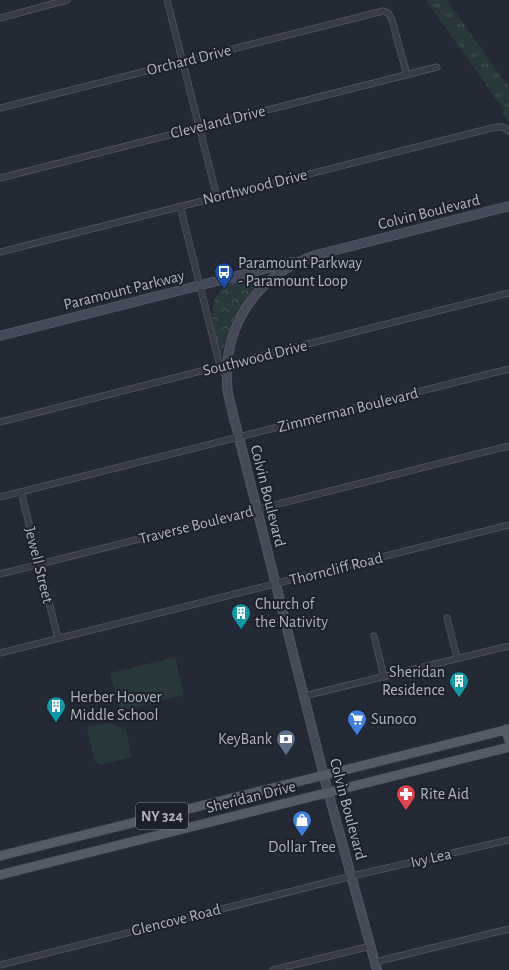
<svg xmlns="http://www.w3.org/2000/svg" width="509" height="970" viewBox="0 0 509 970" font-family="'Alegreya Sans',sans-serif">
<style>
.grass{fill:url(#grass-tufts)}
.park{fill:url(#park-crowns)}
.garden{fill:#29383a}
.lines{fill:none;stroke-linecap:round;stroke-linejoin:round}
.street-casing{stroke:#545863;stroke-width:7}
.secondary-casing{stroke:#545863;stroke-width:10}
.primary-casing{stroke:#3f444f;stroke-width:10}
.street{stroke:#363b46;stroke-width:5.5}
.secondary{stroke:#454a58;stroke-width:8}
.primary{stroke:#545a66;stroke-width:9}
.labels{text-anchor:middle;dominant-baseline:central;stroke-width:4;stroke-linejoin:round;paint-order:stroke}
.shield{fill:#1b202a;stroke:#848894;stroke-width:1}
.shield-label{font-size:15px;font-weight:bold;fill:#b1b5c2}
.street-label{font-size:16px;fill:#b1b5c2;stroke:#1b202a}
.poi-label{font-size:16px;fill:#b1b5c2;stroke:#1b202a;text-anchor:start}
</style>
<defs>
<pattern id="grass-tufts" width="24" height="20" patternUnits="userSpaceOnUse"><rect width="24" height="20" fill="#29383a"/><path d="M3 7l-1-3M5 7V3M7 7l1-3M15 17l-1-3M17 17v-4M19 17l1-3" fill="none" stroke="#465355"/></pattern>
<pattern id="park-crowns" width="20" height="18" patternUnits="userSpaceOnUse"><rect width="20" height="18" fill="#29383a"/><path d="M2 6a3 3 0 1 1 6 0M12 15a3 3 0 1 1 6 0" fill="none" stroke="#465355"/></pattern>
</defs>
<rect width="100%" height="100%" fill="#232935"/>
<path class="grass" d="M 426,0 L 447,0 L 509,88 L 509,123 L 502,113 L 504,110 Z"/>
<path class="park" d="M 255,277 L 258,278 L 258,282 L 243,303 L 232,322 L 221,354 C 215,330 201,295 233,282 C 240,279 248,278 255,277 Z"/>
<g class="garden">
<path d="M 175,657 L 184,695 L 120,711 L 110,673 Z"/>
<path d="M 110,723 L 126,730 L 132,757 L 100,765 L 94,760 L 87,727 Z"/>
</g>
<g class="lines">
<defs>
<g id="street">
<path d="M 167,0 L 217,197"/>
<path d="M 0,18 L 67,0"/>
<path d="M 0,108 L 383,11 L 388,13 L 392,20 L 407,75"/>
<path d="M 0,178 L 437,67"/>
<path d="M 180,206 L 220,366 L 226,377"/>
<path d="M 0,252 L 496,127 L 503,127 L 509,131"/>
<path d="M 0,422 L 509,293"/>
<path d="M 21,492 L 58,638"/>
<path d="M 0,497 L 509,369"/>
<path d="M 0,574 L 509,446"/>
<path d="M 447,618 L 457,658"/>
<path d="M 374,636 L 384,677"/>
<path d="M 0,653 L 509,525"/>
<path d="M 304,696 L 509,646"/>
<path d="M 375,962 L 509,929"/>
<path d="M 0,965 L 352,876 L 509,840"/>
<path d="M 273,970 L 371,946"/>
</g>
<g id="secondary">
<path d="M 0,336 L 292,262"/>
<path d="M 377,970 L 326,784 L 228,394 C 220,329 255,275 316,255 L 509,206"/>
</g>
<g id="primary">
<path d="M 506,729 L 509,741"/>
<path d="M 0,856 L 509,729"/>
<path d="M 0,875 L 509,747"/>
</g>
</defs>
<use href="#street" class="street-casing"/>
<use href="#secondary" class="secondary-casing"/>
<use href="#primary" class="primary-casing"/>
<use href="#street" class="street"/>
<use href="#secondary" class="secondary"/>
<use href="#primary" class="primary"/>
</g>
<defs>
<symbol id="bus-pin" viewBox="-11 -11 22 30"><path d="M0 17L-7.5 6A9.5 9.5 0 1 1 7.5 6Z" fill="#1a4fb4" stroke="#1b202a"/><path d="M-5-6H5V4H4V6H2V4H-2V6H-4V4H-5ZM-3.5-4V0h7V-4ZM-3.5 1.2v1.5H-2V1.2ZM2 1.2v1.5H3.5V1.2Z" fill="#fff"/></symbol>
<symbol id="building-pin" viewBox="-11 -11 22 30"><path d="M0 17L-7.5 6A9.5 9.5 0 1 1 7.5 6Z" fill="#0f9aa8" stroke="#1b202a"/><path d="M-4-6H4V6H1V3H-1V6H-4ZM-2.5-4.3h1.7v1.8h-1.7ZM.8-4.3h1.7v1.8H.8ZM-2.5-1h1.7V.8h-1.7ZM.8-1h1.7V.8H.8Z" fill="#fff"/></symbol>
<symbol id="supermarket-pin" viewBox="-11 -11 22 30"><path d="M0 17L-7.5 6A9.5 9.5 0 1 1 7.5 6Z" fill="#3f7fe0" stroke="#1b202a"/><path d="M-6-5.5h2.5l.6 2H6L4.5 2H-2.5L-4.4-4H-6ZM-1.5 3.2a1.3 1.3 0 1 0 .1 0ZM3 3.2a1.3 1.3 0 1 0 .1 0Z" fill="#fff"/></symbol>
<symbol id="bank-pin" viewBox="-11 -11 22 30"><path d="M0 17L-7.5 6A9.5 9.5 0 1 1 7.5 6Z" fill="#5c6f8a" stroke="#1b202a"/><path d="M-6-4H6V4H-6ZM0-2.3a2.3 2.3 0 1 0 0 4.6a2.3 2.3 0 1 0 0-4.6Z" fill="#fff"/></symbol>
<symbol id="pharmacy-pin" viewBox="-11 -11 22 30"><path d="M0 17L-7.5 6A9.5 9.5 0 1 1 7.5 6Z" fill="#e0444e" stroke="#1b202a"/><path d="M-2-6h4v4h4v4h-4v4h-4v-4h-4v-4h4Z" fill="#fff"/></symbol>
<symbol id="shop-pin" viewBox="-11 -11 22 30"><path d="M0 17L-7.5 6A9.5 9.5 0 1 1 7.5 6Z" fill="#3f7fe0" stroke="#1b202a"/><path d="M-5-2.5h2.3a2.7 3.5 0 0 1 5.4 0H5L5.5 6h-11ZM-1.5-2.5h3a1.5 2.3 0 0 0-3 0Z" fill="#fff"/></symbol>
</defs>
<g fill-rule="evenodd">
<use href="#bus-pin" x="213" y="261" width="22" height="30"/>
<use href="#building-pin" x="230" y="602" width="22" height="30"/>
<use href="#building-pin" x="448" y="670" width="22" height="30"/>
<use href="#building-pin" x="45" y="695" width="22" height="30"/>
<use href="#supermarket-pin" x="346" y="708" width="22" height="30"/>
<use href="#bank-pin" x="275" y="728" width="22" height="30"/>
<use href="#pharmacy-pin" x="395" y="783" width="22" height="30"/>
<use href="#shop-pin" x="291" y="809" width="22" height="30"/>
</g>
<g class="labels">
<rect class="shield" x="136" y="803" width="52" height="26" rx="3"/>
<g class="shield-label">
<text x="162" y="816">NY 324</text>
</g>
<g class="street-label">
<text transform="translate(189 60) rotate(-14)">Orchard Drive</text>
<text transform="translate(218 122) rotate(-14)">Cleveland Drive</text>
<text transform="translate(255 187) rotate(-14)">Northwood Drive</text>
<text transform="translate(429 212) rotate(-14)">Colvin Boulevard</text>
<text transform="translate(124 290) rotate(-14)">Paramount Parkway</text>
<text transform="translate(255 358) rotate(-14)">Southwood Drive</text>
<text transform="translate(348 410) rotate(-14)">Zimmerman Boulevard</text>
<text transform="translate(268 496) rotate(76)">Colvin Boulevard</text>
<text transform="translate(196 525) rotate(-14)">Traverse Boulevard</text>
<text transform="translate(39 565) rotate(76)">Jewell Street</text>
<text transform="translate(336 569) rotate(-14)">Thorncliff Road</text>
<text transform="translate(251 797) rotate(-14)">Sheridan Drive</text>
<text transform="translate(348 809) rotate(75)">Colvin Boulevard</text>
<text transform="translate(431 858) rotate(-13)">Ivy Lea</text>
<text transform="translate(176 920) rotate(-14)">Glencove Road</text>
</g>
<g class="poi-label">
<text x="238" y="263">Paramount Parkway<tspan x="238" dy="18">- Paramount Loop</tspan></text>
<text x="255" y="604">Church of<tspan x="255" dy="18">the Nativity</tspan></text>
<text x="445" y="672" text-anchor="end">Sheridan<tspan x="445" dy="18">Residence</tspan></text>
<text x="70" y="697">Herber Hoover<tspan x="70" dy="18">Middle School</tspan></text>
<text x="371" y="719">Sunoco</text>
<text x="272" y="739" text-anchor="end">KeyBank</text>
<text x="420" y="794">Rite Aid</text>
<text x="302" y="847" text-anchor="middle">Dollar Tree</text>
</g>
</g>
</svg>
